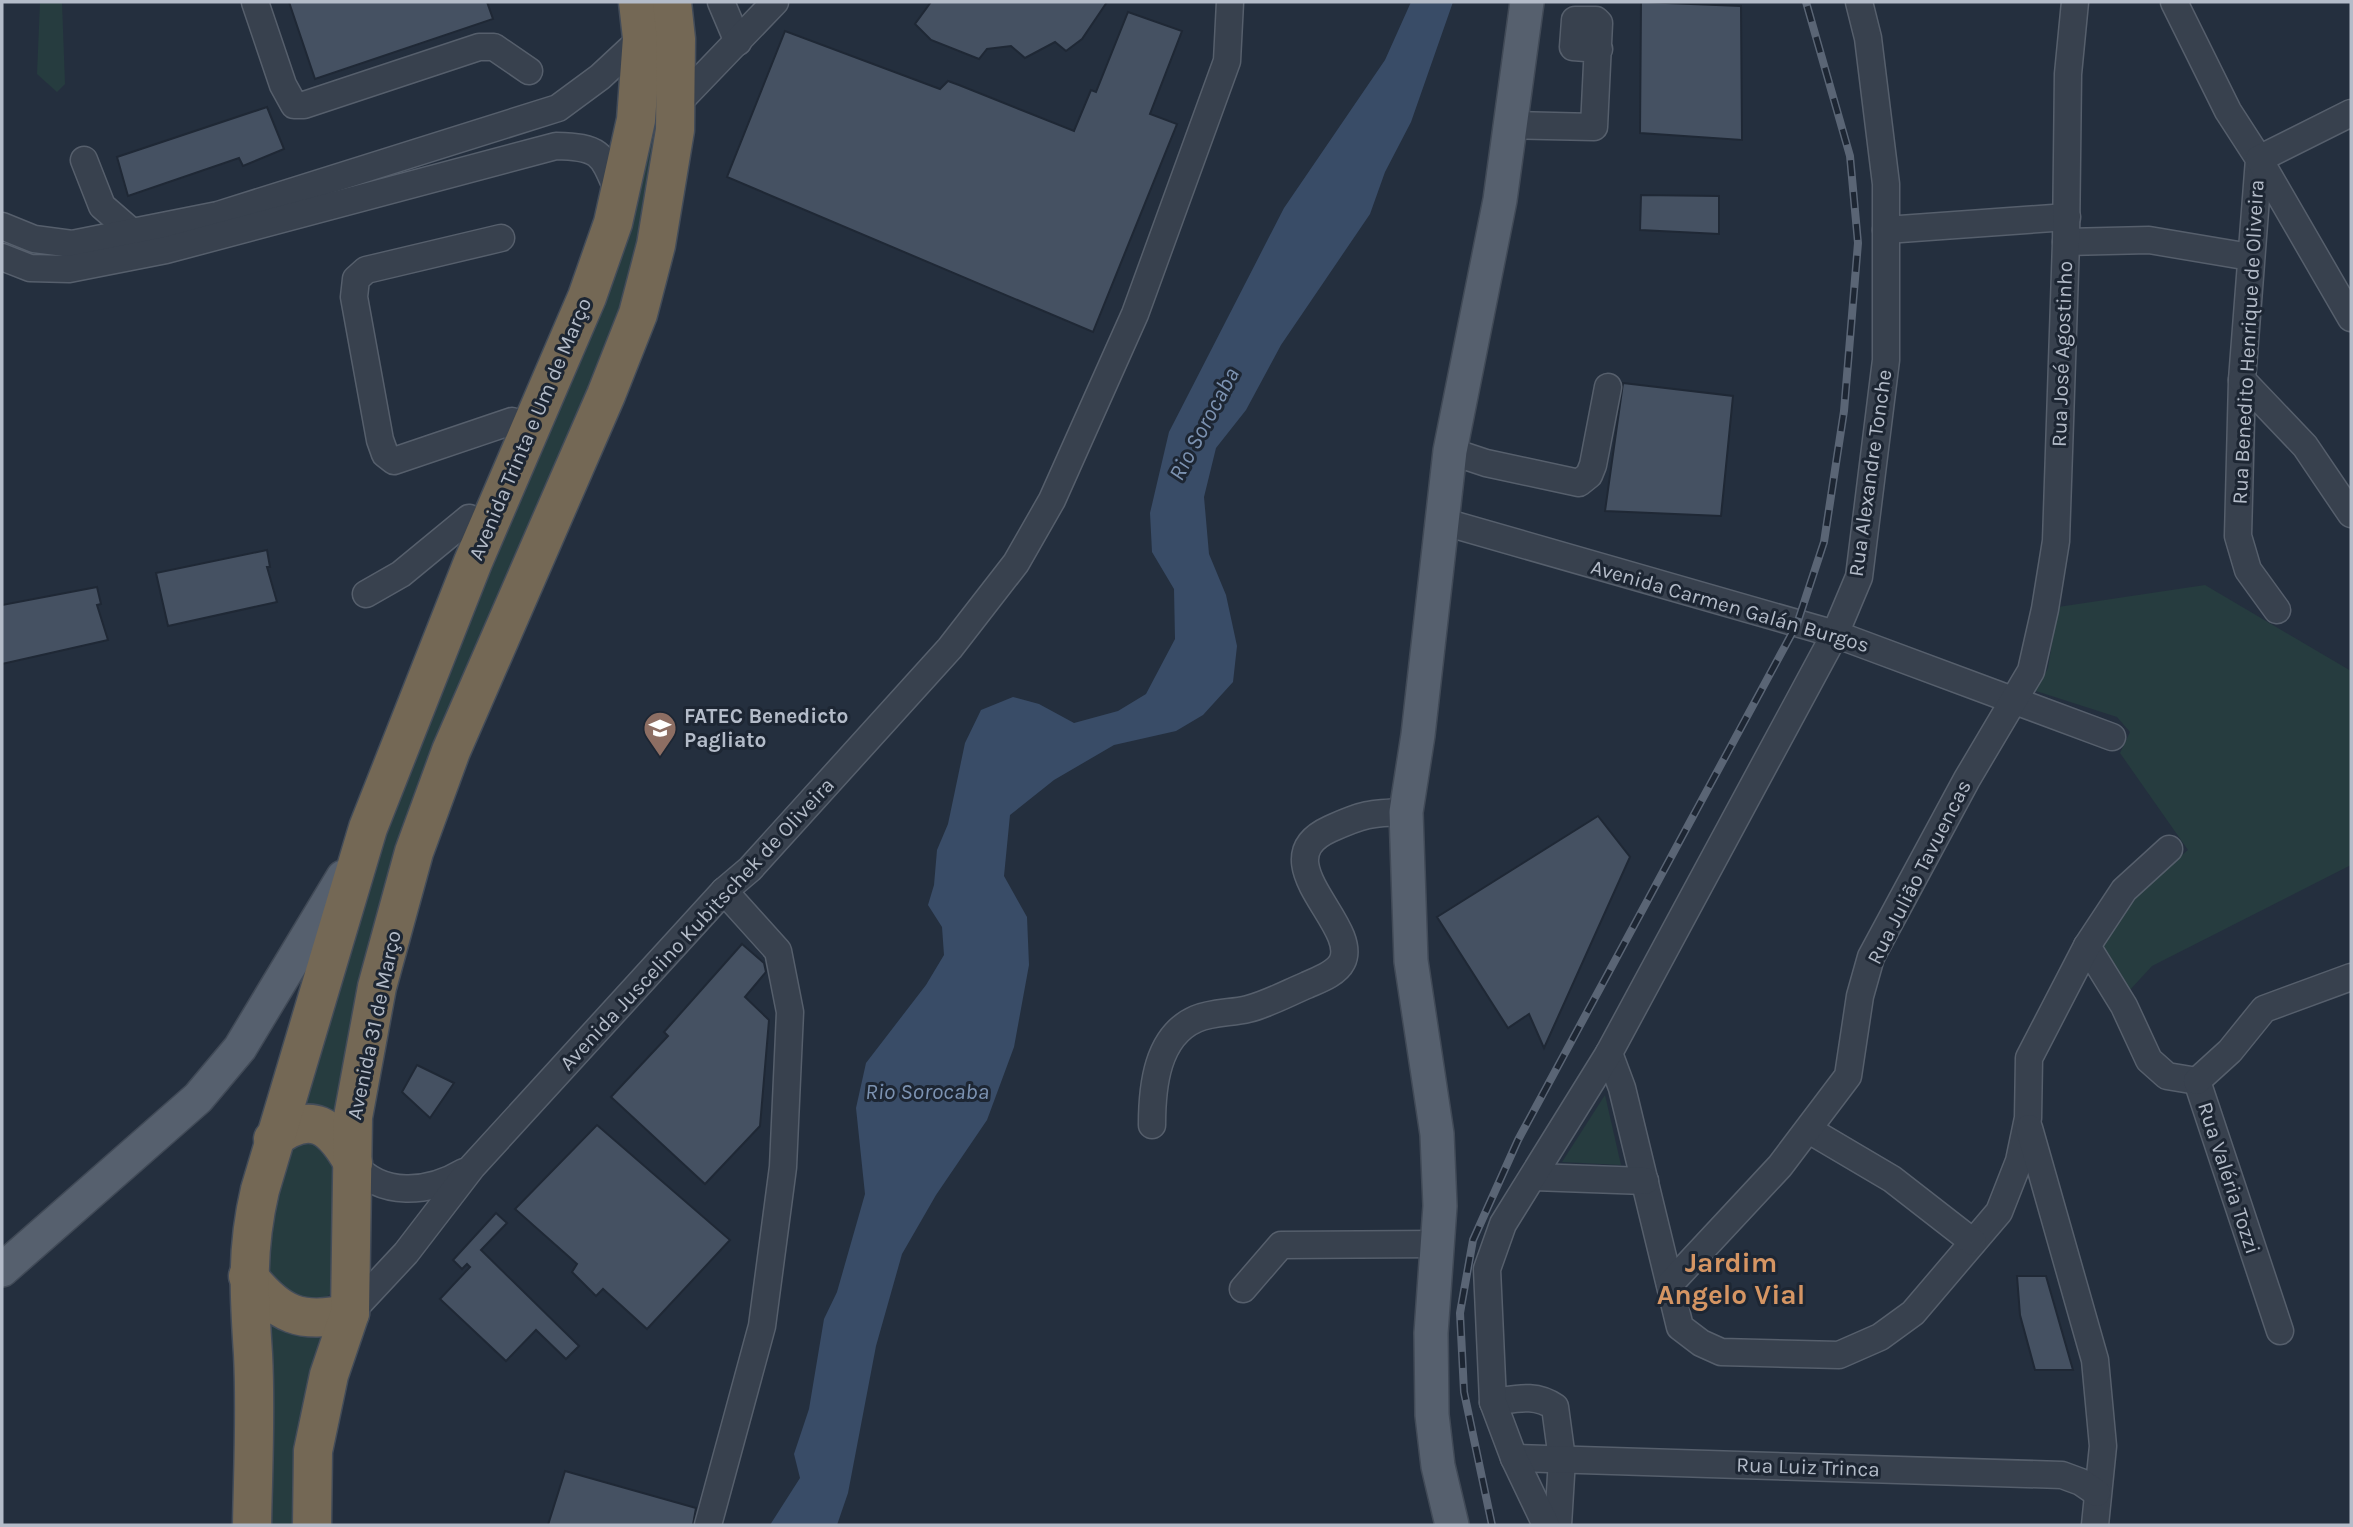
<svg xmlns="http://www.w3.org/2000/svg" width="2353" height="1527" viewBox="0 0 2353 1527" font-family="Karla,sans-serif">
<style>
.green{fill:#263c3f}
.water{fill:#394c67}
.building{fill:#455162;stroke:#1f2835;stroke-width:2}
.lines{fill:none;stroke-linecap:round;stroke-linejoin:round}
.minor-casing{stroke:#565f6c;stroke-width:29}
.major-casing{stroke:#414a57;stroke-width:36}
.highway-casing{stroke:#434c59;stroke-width:41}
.minor{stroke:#38414e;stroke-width:26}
.major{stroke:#56606e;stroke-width:33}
.highway{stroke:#746855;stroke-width:38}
.rail-casing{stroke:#5a6575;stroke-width:8}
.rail{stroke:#1d2633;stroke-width:5;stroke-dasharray:16;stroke-linecap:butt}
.labels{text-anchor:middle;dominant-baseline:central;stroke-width:6;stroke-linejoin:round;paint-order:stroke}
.street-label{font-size:21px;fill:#b4bcc9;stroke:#1d2633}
.poi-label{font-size:21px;font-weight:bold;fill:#b4bcc9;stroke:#1d2633;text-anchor:start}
.water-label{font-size:23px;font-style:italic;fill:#7c92b1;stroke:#1d2633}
.district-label{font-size:28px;font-weight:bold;fill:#d59563;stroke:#1d2633}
</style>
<rect width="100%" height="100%" fill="#242f3e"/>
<g class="green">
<path d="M 40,2 L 62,2 L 65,84 L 57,92 L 37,74 Z"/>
<path d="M 650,100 L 666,110 L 627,312 L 478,653 L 343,1125 L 302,1113 L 329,989 Z"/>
<path d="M 2205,585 L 2351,671 L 2351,865 L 2152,966 L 2128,992 L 2100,946 L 2133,897 L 2188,850 L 2120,753 L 2130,732 L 2117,717 L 2036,691 L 2048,668 L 2058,607 Z"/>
<path d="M 1605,1095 L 1621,1165 L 1562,1162 Z"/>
<path d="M 297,1136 L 335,1156 L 336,1287 C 324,1304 313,1302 294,1301 L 267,1269 L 278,1178 Z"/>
<path d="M 263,1311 L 332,1325 L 296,1525 L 265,1525 Z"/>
</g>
<path class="water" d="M 1411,2 L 1453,2 L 1411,122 L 1385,172 L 1370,214 L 1281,345 L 1246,410 L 1216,448 L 1204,497 L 1209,554 L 1226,595 L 1237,646 L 1233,682 L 1203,715 L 1176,731 L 1114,745 L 1054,780 L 1010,815 L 1004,876 L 1027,917 L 1029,965 L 1014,1047 L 987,1120 L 936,1195 L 902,1254 L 876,1346 L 848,1493 L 837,1525 L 770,1525 L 800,1478 L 794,1454 L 809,1409 L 824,1319 L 837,1292 L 865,1194 L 856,1108 L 866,1063 L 926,985 L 944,955 L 942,927 L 928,905 L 934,885 L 937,850 L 948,824 L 965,743 L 981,710 L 1013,697 L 1039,704 L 1074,723 L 1118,711 L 1146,694 L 1175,639 L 1174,589 L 1152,552 L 1150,513 L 1169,432 L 1284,208 L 1385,60 Z"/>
<g class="building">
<path d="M 289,2 L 487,2 L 493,19 L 315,79 Z"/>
<path d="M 931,2 L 1107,2 L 1082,39 L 1066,51 L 1055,42 L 1025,58 L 1011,46 L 987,49 L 979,59 L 931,40 L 915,24 Z"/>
<path d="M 1641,2 L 1741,6 L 1742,140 L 1640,133 Z"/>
<path d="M 1128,12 L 1182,31 L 1150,114 L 1177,124 L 1093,332 L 727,177 L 785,31 L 940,89 L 948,81 L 959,85 L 1074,131 L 1091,90 L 1096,92 Z"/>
<path d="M 267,107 L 284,149 L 243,166 L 239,158 L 128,196 L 117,157 Z"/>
<path d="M 1641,195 L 1719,196 L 1719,234 L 1640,230 Z"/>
<path d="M 1623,383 L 1733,396 L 1721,516 L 1605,511 Z"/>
<path d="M 267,550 L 270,567 L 267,567 L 277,602 L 168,626 L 156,573 Z"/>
<path d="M 97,587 L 101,604 L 97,605 L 108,640 L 2,664 L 2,605 Z"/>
<path d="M 1598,816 L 1630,857 L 1544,1048 L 1529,1014 L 1508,1028 L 1437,917 Z"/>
<path d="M 742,944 L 764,963 L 766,972 L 745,997 L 769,1020 L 760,1126 L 705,1184 L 611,1097 L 668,1036 L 664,1032 Z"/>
<path d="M 417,1065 L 454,1083 L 430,1118 L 402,1092 Z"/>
<path d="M 597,1125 L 730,1240 L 647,1329 L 603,1289 L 596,1296 L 572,1272 L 577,1264 L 515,1209 Z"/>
<path d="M 496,1213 L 507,1223 L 481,1250 L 579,1346 L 566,1359 L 536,1330 L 506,1361 L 440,1299 L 470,1267 L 467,1264 L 462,1269 L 453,1260 Z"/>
<path d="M 2017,1276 L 2046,1276 L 2073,1370 L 2035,1370 L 2020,1315 Z"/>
<path d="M 565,1471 L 696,1508 L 693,1525 L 548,1525 Z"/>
</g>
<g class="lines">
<defs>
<g id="minor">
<path d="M 255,2 L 283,85 L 294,105 L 304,105 L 479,47 L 494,47 L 529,71"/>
<path d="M 721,2 L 738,42"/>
<path d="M 2174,2 L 2228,111 L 2259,159 L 2242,380 L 2238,536 L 2248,570 L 2277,610"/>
<path d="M 675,106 L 775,2"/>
<path d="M 2351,113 L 2259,159 L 2351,318"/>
<path d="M 1508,125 L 1594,127 L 1599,23 L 1596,20 L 1575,20 L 1573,47 L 1599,49"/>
<path d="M 84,160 L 102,206 L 132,232"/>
<path d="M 2,226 L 34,239 L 72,244 L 218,215 L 558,108 L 600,77 L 642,38"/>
<path d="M 1886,230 L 2067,217"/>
<path d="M 501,238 L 366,270 L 356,279 L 354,297 L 380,440 L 385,454 L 394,461 L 512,421"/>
<path d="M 2066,242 L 2149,240 L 2250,257"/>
<path d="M 2,257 L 30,268 L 69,269 L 166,250 L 556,146 C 602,147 602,154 619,194"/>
<path d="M 2242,380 L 2305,446 L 2351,514"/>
<path d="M 1450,451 L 1486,463 L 1579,483 L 1589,475 L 1593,465 L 1608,387"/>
<path d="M 1441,521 L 1835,634 L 2112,737"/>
<path d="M 366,594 L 401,574 L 469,518"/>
<path d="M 2087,946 L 2124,1006 L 2149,1060 L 2167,1076 L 2197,1081"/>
<path d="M 1609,1053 L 1622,1088 L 1680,1327 L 1701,1343 L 1721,1352 L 1839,1355 L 1880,1337 L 1913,1313 L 1999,1212 L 2019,1161 L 2028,1118 L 2029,1058 L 2087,946 L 2124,890 L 2169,849"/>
<path d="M 2197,1081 L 2280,1331"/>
<path d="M 2197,1081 L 2230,1051 L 2264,1009 L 2351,977"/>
<path d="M 1152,1125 C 1152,1086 1157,1036 1196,1019 C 1212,1012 1232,1013 1248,1009 C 1268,1004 1288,993 1307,985 C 1318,980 1336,974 1342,962 C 1361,925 1260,861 1330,829 C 1363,814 1370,813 1406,812"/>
<path d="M 2029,1128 L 2095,1360 L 2103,1446 L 2095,1525"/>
<path d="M 1809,1130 L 1892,1179 L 1973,1242"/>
<path d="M 353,1163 C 381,1198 429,1193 464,1172"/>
<path d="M 1534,1177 L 1645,1181"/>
<path d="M 1670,1284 L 1780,1166 L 1848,1076 L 1860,996 L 1871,957 L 1967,779 L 2031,671 L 2045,609 L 2056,541 L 2066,242 L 2068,74 L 2075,2"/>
<path d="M 1243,1289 L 1281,1245 L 1438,1244"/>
<path d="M 350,1313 L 406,1253 L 472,1167 L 724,891 L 750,869 L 950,648 L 1016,563 L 1052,500 L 1135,314 L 1227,61 L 1230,2"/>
<path d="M 1493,1402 C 1516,1399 1535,1393 1555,1407 L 1562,1459 L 1558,1525"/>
<path d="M 1514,1458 L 2062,1475 L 2081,1482 L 2097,1493"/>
<path d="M 708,1525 L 762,1326 L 783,1167 L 790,1012 L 778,951 L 724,891"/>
<path d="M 1546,1525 L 1514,1458 L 1493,1402 L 1487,1269 L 1503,1224 L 1609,1053 L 1835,634 L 1859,577 L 1886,360 L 1886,184 L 1868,38 L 1859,2"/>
</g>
<g id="major">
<path d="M 2,1270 L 198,1098 L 240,1048 L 343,877"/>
<path d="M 1452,1525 L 1438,1466 L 1432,1415 L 1431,1333 L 1440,1206 L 1437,1134 L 1411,961 L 1406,812 L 1418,735 L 1450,451 L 1500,200 L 1527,2"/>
</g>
<g id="highway">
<path d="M 273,1139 C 312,1109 332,1126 353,1163"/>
<path d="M 248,1276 C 279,1315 301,1325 350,1313"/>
<path d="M 252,1525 C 253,1469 256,1411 253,1354 C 249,1295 246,1249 260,1190 L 368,828 L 473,562 L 587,297 L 613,223 L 636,120 L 642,38 L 638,2"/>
<path d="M 312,1525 L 313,1451 L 329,1375 L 350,1313 L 353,1117 L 377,987 L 414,852 L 451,751 L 606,395 L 638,314 L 656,245 L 675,130 L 676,39 L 672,2"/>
</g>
</defs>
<use href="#minor" class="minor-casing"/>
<use href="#major" class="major-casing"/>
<use href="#highway" class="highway-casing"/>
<use href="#minor" class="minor"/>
<use href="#major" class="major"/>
<use href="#highway" class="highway"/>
<defs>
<path id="rail" d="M 1492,1525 L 1464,1392 L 1460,1313 L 1473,1240 L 1518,1140 L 1797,624 L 1824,542 L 1844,411 L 1858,243 L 1850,156 L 1806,2"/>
</defs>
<use href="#rail" class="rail-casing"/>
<use href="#rail" class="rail"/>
</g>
<defs>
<symbol id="university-pin" viewBox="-11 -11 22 30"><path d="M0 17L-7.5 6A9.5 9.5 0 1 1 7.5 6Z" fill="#8d6e63" stroke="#1d2633"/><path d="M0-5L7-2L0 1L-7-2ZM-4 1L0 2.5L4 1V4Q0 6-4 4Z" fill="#fff"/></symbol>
</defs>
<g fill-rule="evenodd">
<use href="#university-pin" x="641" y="709" width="38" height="52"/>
</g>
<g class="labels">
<g class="street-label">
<text transform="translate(2248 342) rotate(-87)">Rua Benedito Henrique de Oliveira</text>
<text transform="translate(2062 354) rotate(-88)">Rua José Agostinho</text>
<text transform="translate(530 429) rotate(-67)">Avenida Trinta e Um de Março</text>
<text transform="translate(1870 473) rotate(-82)">Rua Alexandre Tonche</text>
<text transform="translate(1730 606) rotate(16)">Avenida Carmen Galán Burgos</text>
<text transform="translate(1919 872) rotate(-63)">Rua Julião Tavuencas</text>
<text transform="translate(697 924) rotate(-47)">Avenida Juscelino Kubitschek de Oliveira</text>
<text transform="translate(374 1025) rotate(-78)">Avenida 31 de Março</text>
<text transform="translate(2229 1178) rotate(72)">Rua Valéria Tozzi</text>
<text transform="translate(1808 1467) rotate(2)">Rua Luiz Trinca</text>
</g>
<g class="poi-label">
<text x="684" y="716">FATEC Benedicto<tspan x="684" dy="24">Pagliato</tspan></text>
</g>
<g class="water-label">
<text transform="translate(1204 424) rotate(-62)">Rio Sorocaba</text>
<text x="927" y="1091">Rio Sorocaba</text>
</g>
<g class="district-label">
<text x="1731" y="1262">Jardim<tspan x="1731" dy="32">Angelo Vial</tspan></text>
</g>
</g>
<rect width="2353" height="1527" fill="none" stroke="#b4bcc9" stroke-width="7"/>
</svg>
